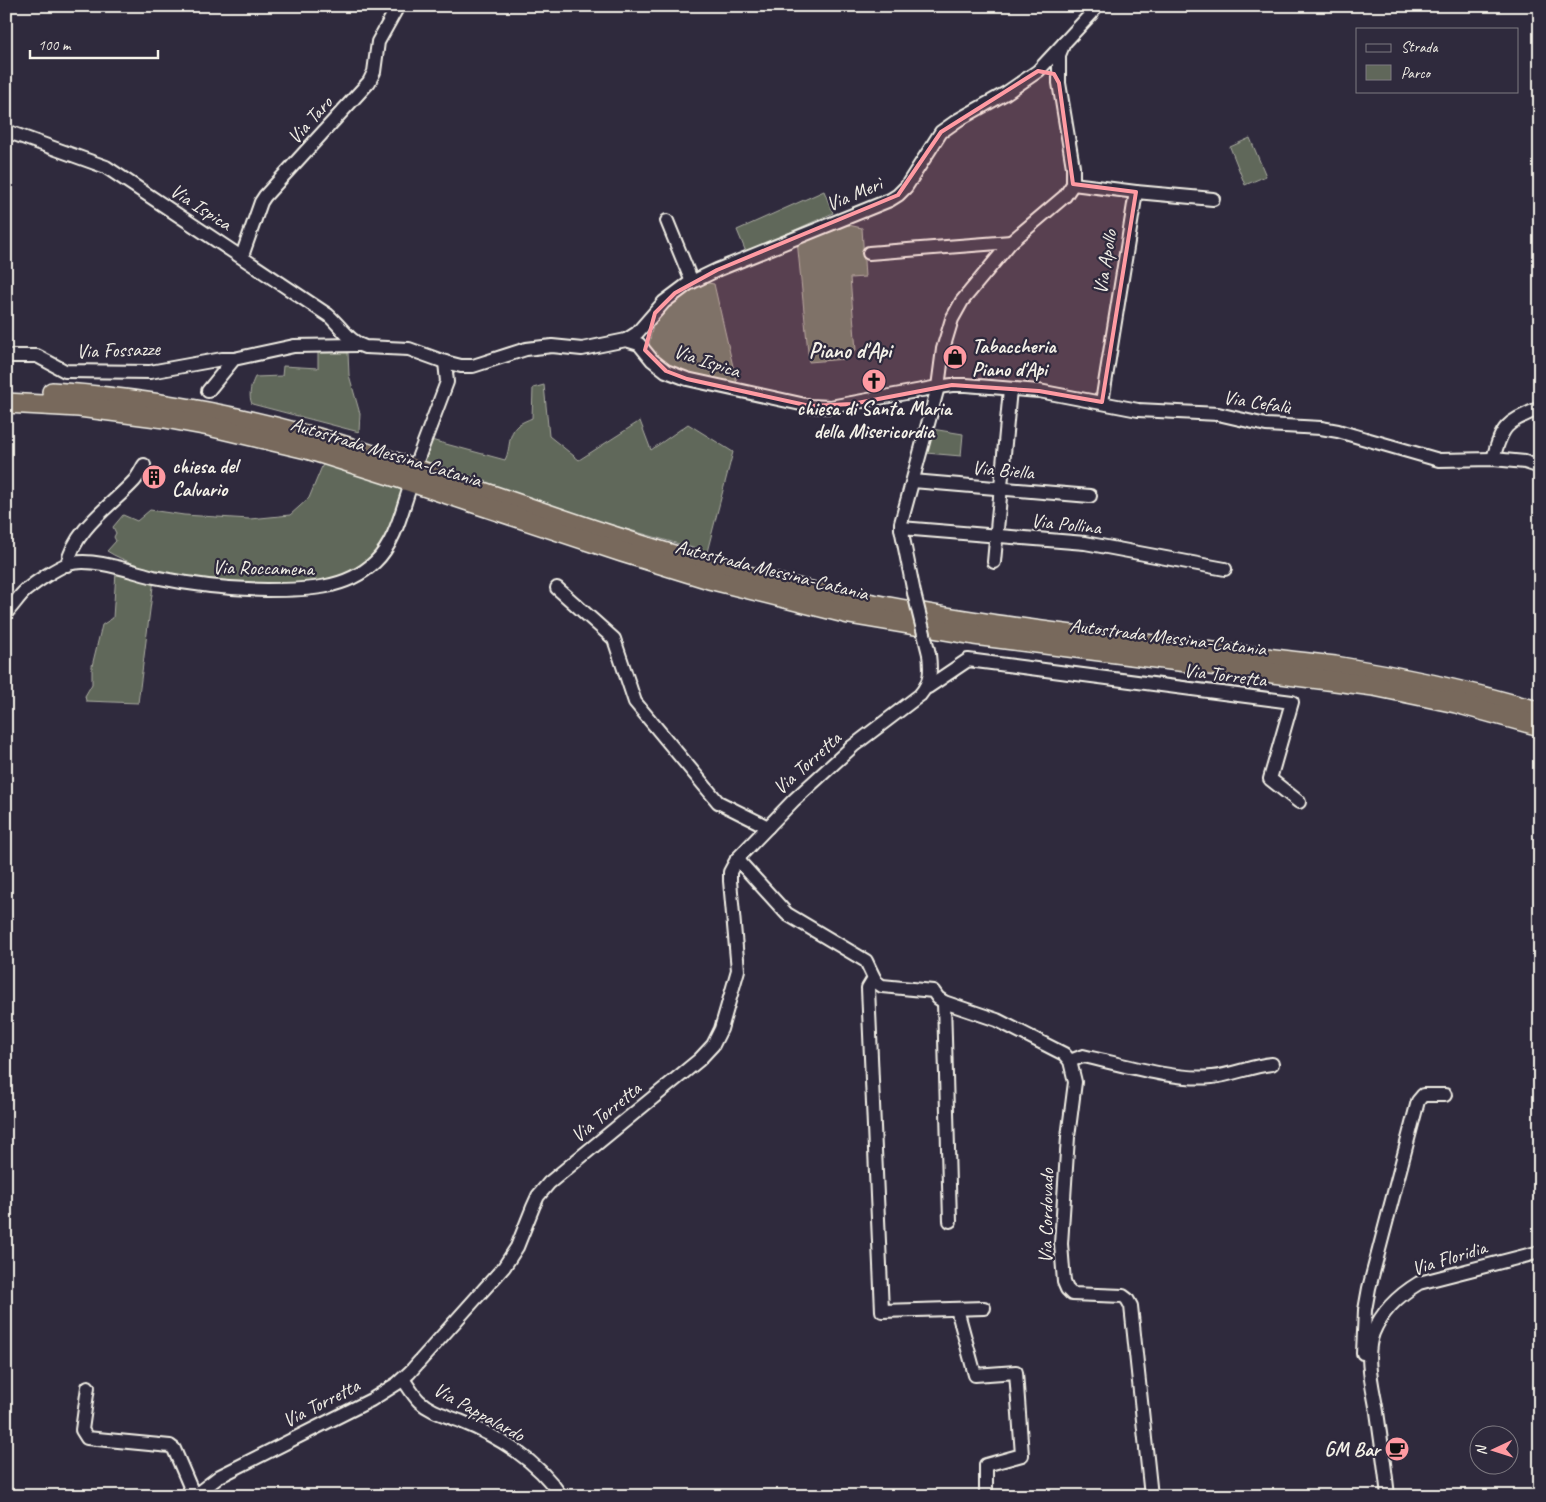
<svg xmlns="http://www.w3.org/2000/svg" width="1546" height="1502" viewBox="0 0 1546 1502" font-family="Caveat,sans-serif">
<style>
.green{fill:#60675a;stroke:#aaaca1}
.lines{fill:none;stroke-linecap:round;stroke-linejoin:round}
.minor-casing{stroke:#f4f1e8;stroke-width:16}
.highway-casing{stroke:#f4f1e8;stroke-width:22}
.minor{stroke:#2f2a3d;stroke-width:12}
.highway{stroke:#78695c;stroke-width:19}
.minor-bridge-casing{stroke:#f4f1e8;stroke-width:16;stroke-linecap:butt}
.minor-bridge{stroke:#2f2a3d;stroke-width:12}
.marked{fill:#ff9aa2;fill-opacity:0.2;stroke:#ff9aa2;stroke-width:4;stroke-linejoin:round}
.labels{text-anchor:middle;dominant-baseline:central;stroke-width:4.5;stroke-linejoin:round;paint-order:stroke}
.street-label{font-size:20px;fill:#f4f1e8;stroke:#2f2a3d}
.poi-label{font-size:20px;font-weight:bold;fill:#f4f1e8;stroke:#2f2a3d;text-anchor:start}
.quarter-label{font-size:22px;font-weight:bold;fill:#f4f1e8;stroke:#2f2a3d}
</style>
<rect width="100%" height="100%" fill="#2f2a3d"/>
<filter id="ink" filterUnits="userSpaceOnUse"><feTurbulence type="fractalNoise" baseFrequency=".02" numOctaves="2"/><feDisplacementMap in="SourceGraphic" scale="10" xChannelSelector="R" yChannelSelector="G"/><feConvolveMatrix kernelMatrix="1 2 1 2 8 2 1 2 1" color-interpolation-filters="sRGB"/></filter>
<g filter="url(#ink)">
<g class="green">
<path d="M 1250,138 L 1266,176 L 1245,185 L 1230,147 Z"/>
<path d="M 824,191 L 833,213 L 746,252 L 737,230 Z"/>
<path d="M 839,223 L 862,228 L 865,277 L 850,278 L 856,350 L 845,359 L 809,362 L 797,240 Z"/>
<path d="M 702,282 L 714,284 L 738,388 L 696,378 L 664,365 L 649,348 C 650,330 657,310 671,299 C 680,292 693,287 702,282 Z"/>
<path d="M 318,352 L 348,353 L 349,375 L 360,414 L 359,432 L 252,404 C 248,395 251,385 255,377 L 282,376 L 283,366 L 318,368 Z"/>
<path d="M 544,385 L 549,436 L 579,460 L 640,421 L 651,450 L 688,424 L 733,452 L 707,552 L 521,499 L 422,464 L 431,440 L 505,460 C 511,449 507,434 518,425 C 522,422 528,420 532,418 L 533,388 Z"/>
<path d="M 932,429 L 963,434 L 961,456 L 926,453 Z"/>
<path d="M 323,464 L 355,473 L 404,491 C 395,517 386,551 362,567 C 350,574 334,582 320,584 C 307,586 294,584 281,584 C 231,584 182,582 134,564 C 125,560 116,557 107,551 L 116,541 L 114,537 L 116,533 L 113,527 L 123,515 L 137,521 L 150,510 L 184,515 L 250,519 L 290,515 L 309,498 Z"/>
<path d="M 116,572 L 154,579 L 138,703 L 86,701 L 85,696 L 92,684 L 92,666 L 102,625 L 113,618 Z"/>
</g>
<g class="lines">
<defs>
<g id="minor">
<path d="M 6,131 L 106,167 L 328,315 C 341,326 349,342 365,347 L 409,349 L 445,362 L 461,366 L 473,366 L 526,349 L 552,346 L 582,349 L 626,340 L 639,344 L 652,360 L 666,371 L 687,379 L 810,406 L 830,407 L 938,387 L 952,385 L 966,385 L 1039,391 L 1138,410 L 1218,414 L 1266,425 L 1321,428 L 1338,431 L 1439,460 L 1493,459 L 1525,462 L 1540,467"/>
<path d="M 1073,184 L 1136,192 L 1102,402"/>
<path d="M 1136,192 L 1213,199"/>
<path d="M 667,221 L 692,282"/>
<path d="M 869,253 L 1011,242"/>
<path d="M 242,256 L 261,202 L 265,196 L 369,82 L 374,72 L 378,42 L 398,6"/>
<path d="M 626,340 L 637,333 L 664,302 L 688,284 L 717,270 L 890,200 L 898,195 L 906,187 L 941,132 L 958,120 L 1006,93 L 1038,71 L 1091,14 L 1096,6"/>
<path d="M 6,356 L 37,356 L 65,371 L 150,372 L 222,359 L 234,359"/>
<path d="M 208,391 L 234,359 L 294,346 L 358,345"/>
<path d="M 1493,459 C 1503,423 1507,423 1540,408"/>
<path d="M 417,461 L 447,382 L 445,362"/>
<path d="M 913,481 L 1090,496"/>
<path d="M 901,528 L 1085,543 L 1225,569"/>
<path d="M 994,562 L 1010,389"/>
<path d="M 67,565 C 75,528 110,507 134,481 C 138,477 141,470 144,465"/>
<path d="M 557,588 L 614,639 L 635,702 L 718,802 L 768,827"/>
<path d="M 914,593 L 901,528 L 901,523 L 938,387 L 943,349 L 952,319 L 962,301 L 1011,242 L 1065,196 L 1073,184 L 1073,167 L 1059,83 L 1059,55 L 1064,43"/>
<path d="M 6,613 C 13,606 19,596 26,590 C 36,582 56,568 68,564 C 92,557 130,571 154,577 C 192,585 229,589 267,590 C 305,590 346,590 375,562 C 394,544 401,514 409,490"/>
<path d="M 928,687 L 968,660 L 1292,702 L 1270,779 L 1299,802"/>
<path d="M 737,859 L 787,914 L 866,961 L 876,982 L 882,986 L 933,991 L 938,998 L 944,1002 L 997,1020 L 1064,1054 L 1070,1061 L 1075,1082 L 1068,1137 L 1061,1244 L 1064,1282 L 1067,1289 L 1072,1294 L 1123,1296 L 1127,1299 L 1131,1306 L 1151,1496"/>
<path d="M 874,978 L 868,988 L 882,1311 L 984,1308"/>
<path d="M 944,1002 L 950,1221"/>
<path d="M 1070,1061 L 1083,1056 C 1121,1064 1175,1081 1212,1077 C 1232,1075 1251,1066 1272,1064"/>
<path d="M 957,1309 L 975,1375 L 1016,1372 L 1022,1455 L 986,1465 L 986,1496"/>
<path d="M 1363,1353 L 1365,1310 L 1369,1288 L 1418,1101 L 1423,1095 L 1445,1095"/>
<path d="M 403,1379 C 408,1386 413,1395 419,1401 C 431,1412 445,1415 460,1421 C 498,1436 538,1461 561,1496"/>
<path d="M 88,1387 L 82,1430 L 87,1438 L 170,1446 L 174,1449 L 194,1496"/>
<path d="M 194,1496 L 220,1476 L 371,1400 L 398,1383 L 410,1372 L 504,1267 L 517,1247 L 533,1207 L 538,1196 L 549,1183 L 699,1060 L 713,1045 L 721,1029 L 738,970 L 730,881 L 730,872 L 737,859 L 794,800 L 853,746 L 920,695 C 931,682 931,671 929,654"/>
<path d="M 1388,1496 C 1385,1468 1381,1440 1377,1412 C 1373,1388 1364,1357 1373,1333 C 1382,1311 1399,1295 1419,1283 L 1540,1252"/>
</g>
<g id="highway">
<path d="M 52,392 C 138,398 223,412 306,435 C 332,441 357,450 382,458 C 493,494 603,536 715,567 C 917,624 1127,641 1335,666 C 1404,677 1472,692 1540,712"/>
<path d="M 6,403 L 79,407 L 165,418 L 209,426 L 307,449 L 399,478 L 622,552 L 709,579 L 849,614 L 974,635 L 1374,686 L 1456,703 L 1540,726"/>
</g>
</defs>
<use href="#minor" class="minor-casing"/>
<use href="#highway" class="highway-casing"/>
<use href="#minor" class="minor"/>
<use href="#highway" class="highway"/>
<defs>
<path id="minor-bridge" d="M 914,593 L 929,654"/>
</defs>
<use href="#minor-bridge" class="minor-bridge-casing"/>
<use href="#minor-bridge" class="minor-bridge"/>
</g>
</g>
<path class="marked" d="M 1038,71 L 1054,74 L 1059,83 L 1073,184 L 1136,192 L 1102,402 L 1039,391 L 952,385 L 852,404 L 810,406 L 687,379 L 666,371 L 645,350 L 655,313 L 675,293 L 717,270 L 898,195 L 941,132 Z"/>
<defs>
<symbol id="shop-disc" viewBox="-11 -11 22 22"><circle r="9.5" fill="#ff9aa2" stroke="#2f2a3d"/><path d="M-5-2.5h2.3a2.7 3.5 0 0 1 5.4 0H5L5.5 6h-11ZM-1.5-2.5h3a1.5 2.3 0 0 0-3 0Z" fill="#111"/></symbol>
<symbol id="church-disc" viewBox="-11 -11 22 22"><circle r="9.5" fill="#ff9aa2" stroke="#2f2a3d"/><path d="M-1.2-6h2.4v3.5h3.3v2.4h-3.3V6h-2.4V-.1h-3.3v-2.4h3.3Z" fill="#111"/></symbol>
<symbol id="building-disc" viewBox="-11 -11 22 22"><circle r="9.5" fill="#ff9aa2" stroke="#2f2a3d"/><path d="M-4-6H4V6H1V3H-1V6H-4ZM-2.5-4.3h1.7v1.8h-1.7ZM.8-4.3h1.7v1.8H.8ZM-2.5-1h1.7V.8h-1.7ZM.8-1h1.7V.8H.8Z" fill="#111"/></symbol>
<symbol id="cafe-disc" viewBox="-11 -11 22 22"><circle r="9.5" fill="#ff9aa2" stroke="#2f2a3d"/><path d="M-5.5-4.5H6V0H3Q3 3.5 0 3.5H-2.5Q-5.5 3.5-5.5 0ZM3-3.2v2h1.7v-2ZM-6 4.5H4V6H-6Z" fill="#111"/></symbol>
</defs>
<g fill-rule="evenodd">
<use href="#shop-disc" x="941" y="343" width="28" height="28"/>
<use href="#church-disc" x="860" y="367" width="28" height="28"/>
<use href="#building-disc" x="140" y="463" width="28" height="28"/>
<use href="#cafe-disc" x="1383" y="1435" width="28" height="28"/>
</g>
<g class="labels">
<g class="street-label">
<text transform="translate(310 120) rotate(-48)">Via Taro</text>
<text transform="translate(854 194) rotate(-23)">Via Merì</text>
<text transform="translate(201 207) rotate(33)">Via Ispica</text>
<text transform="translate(1105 262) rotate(-81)">Via Apollo</text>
<text transform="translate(118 350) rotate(-2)">Via Fossazze</text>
<text transform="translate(707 361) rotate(18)">Via Ispica</text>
<text transform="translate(1257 402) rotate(9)">Via Cefalù</text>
<text transform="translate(386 452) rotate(17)">Autostrada Messina-Catania</text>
<text transform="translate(1003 470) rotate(5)">Via Biella</text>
<text transform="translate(1066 524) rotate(6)">Via Pollina</text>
<text transform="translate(263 568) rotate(1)">Via Roccamena</text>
<text transform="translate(772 570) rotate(14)">Autostrada Messina-Catania</text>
<text transform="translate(1168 637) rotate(7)">Autostrada Messina-Catania</text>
<text transform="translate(1225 675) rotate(7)">Via Torretta</text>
<text transform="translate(807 763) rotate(-42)">Via Torretta</text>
<text transform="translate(606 1112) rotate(-39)">Via Torretta</text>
<text transform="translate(1046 1216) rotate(-89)">Via Cordovado</text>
<text transform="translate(1449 1258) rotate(-17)">Via Floridia</text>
<text transform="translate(321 1403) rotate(-27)">Via Torretta</text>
<text transform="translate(479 1412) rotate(29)">Via Pappalardo</text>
</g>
<g class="poi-label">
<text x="972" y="346">Tabaccheria<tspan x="972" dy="23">Piano d'Api</tspan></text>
<text x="874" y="408" text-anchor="middle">chiesa di Santa Maria<tspan x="874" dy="23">della Misericordia</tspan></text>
<text x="172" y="466">chiesa del<tspan x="172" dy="23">Calvario</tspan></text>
<text x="1380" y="1449" text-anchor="end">GM Bar</text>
</g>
<g class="quarter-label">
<text x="850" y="351">Piano d'Api</text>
</g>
</g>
<rect width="1546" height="1502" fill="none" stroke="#2f2a3d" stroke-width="25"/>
<rect x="12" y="12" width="1521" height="1477" fill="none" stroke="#f4f1e8" stroke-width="2" filter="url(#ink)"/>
<rect x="1356" y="28" width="162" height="65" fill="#2f2a3d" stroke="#7e7a81"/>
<rect x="1366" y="44" width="25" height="8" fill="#2f2a3d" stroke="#7e7a81"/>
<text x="1401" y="52" font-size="15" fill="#f4f1e8">Strada</text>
<rect x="1366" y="65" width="25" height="15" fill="#60675a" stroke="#7e7a81"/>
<text x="1401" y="78" font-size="15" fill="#f4f1e8">Parco</text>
<g transform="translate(1494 1450) rotate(266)"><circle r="24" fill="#2f2a3d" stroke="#7e7a81"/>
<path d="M0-4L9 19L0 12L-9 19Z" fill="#ff9aa2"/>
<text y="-8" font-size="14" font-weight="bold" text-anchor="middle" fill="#f4f1e8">N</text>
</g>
<path d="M30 50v8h128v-8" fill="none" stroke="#f4f1e8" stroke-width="2.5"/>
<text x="38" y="50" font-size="15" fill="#f4f1e8" stroke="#2f2a3d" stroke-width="4" paint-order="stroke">100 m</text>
</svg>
